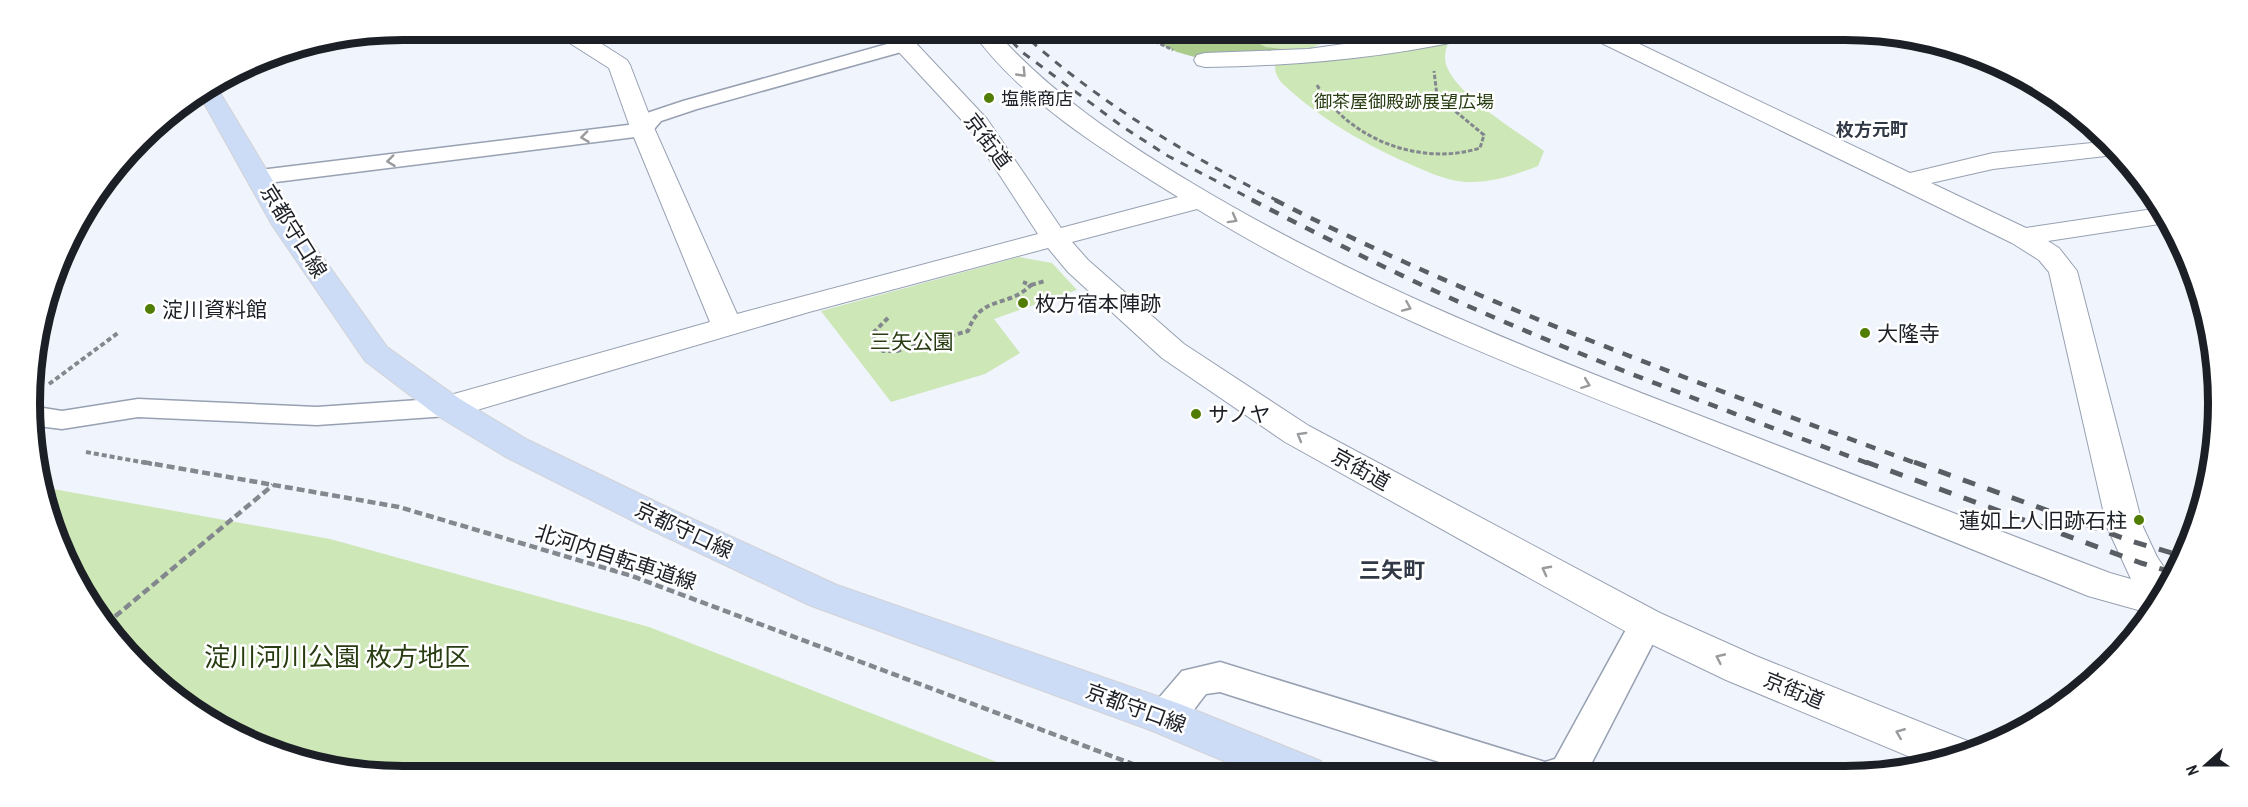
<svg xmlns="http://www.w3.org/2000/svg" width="2248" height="807" viewBox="0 0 2248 807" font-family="'Archivo Narrow','Noto Sans JP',sans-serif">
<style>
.green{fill:#cde7b7}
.forest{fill:#abcb8d}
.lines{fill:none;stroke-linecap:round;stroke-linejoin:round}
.lane-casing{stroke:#97a1b2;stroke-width:3}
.street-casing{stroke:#97a1b2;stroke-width:2}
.primary-casing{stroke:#d2d2d4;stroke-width:2}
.path-far2{stroke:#83878e;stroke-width:3;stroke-dasharray:4.5 2;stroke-linecap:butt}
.path-far1{stroke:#83878e;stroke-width:4;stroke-dasharray:5 3;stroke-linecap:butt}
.path{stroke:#83878e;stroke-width:4.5;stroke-dasharray:8 4;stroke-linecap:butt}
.lane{fill:#fff;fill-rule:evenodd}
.street{fill:#fff;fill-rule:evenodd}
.primary{fill:#ccdcf7;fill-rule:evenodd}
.rail-far2{stroke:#595d64;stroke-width:3;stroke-dasharray:8 8;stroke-linecap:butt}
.rail-far1{stroke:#595d64;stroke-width:4.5;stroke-dasharray:10 10;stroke-linecap:butt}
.rail{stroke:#595d64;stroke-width:5;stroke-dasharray:13 13;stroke-linecap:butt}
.oneway{stroke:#999b9d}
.poi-dot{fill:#507d02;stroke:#fff;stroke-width:2}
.labels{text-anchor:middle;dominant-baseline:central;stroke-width:5;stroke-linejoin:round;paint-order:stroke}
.far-poi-label{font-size:18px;fill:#1c2026;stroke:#fff;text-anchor:start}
.far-park-label{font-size:18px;fill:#293d12;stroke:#fff}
.far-neighbourhood-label{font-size:18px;font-weight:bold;fill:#313947;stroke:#fff}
.street-label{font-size:21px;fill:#1c2026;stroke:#fff}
.poi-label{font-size:21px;fill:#1c2026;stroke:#fff;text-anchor:start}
.park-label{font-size:21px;fill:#293d12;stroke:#fff}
.neighbourhood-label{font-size:22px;font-weight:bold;fill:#313947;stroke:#fff}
.near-park-label{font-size:26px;fill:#293d12;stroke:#fff}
.rim{fill:none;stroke:#1c2026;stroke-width:8}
</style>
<rect width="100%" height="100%" fill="#f0f4fc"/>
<g class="green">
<path d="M 1231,30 L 1344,30 C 1334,36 1323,44 1311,48 C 1287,58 1251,44 1231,30 Z"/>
<path d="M 1449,40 C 1446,49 1443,57 1447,67 C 1459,97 1517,131 1544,151 L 1538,166 C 1515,175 1492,183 1466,182 C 1447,181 1431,173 1414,166 C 1366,145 1322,120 1284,85 C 1278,79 1273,71 1276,62 Z"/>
<path d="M 1019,257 L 1052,263 L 1077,290 L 994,319 L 1020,353 L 985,374 L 891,402 L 821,311 Z"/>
<path d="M 42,487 L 330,539 L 649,627 L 1033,776 L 404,777 L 307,764 L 196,714 L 93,611 L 43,500 Z"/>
</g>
<g class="forest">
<path d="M 1131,30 L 1231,30 L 1266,47 L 1289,50 L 1205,60 L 1177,52 Z"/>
<path d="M 1368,30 L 1469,30 L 1327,53 Z"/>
</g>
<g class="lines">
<defs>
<g id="lane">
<path d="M 905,39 L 912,41 L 914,45 L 912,49 L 697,109 L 661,121 L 650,134 L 643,136 L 260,184 L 252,182 L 249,177 L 252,172 L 260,170 L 636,124 L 647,113 L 683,101 Z"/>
<path d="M 448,398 L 458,400 L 462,407 L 458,414 L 448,416 L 317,425 L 138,417 L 62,429 L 38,426 L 37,407 L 62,411 L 138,399 L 317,407 Z"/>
<path d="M 1646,611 L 1658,615 L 1663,624 L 1586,774 L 1480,775 L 1220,692 L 1206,694 C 1189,714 1181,738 1152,728 L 1146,717 L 1152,706 L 1182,671 L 1220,662 L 1545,762 L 1555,759 L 1634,615 Z"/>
</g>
<g id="street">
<path d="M 554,30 L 580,30 L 627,60 L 630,65 L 655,130 L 737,314 L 1038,234 L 969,128 L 897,50 L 871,30 L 897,30 L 913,40 L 987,119 L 1061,228 L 1178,197 C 1107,153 1020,100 971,30 L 994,30 C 1050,93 1120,140 1192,183 C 1348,277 1517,345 1688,411 C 1828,465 1969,519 2110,573 L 2131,579 L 2107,527 L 2049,272 L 2039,260 L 2012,243 L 1585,35 L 1582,30 L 1610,30 L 1910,173 L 1993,153 L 2102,142 L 2114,155 L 1993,169 L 1931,183 L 2026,228 L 2160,208 L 2170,222 L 2166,223 L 2048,241 L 2059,248 L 2077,271 L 2143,527 L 2157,557 L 2172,579 L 2168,591 L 2149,613 L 2088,596 C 1945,538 1801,481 1657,423 C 1500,361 1341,298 1197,209 L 1072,242 L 1088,260 L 1184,344 L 1309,426 L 1660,613 L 1756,656 L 1970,742 L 1973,750 L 1927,764 L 1726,680 L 1632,635 L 1285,442 L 1162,358 L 1068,272 L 1048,248 L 809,312 L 460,415 L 448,418 L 436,415 L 431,407 L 436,399 L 710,322 L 631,130 L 609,68 L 557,35 Z"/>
<path d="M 1445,30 L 1489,30 L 1486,35 C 1394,57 1299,66 1205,67 L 1197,65 L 1194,60 L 1197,55 L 1205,53 L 1308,49 Z"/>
</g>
<path id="primary" d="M 216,86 L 299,224 L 387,347 L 460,399 L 528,440 L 673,510 L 837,585 L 1180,704 L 1321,761 L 1327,775 L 1257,775 L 1150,730 L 809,605 L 647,528 L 504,456 L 436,415 L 365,361 L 272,225 L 200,96 Z"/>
</defs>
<use href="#lane" class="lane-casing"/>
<use href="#street" class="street-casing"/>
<use href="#primary" class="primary-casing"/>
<g class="path-far2">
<path d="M 1131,30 L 1173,50"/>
<path d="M 1934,43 L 1937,42"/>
<path d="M 1317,85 C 1348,139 1420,167 1480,148 L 1484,135 L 1437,96 L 1434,71"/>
</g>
<g class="path-far1">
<path d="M 1031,285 L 1045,281"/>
<path d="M 888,318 L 874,332 L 874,343 L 883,351 L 897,351 L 968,331 C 981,294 1007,309 1031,285 L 1023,282"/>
<path d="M 49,384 L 118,333"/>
<path d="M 86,452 L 152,464"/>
</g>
<g class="path">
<path d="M 143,462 L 399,507 L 632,576 L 1162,775"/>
<path d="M 2177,540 L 2187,543"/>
<path d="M 106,624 L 273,485"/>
</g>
<use href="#lane" class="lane"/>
<use href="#street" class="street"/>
<use href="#primary" class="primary"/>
<g class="rail-far2">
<path d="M 1001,30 L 1022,52 L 1123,127 L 1168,156 L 1255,201"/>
<path d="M 1019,30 C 1095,101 1186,154 1278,201"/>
</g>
<g class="rail-far1">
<path d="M 1252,200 C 1323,237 1394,273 1468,306 C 1599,364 1735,414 1870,464"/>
<path d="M 1275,200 C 1481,305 1701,384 1918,464"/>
</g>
<g class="rail">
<path d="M 1866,462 L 2141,563 L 2175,573"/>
<path d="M 1914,462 L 2131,541 L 2182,556"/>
</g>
</g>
<defs><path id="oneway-chevron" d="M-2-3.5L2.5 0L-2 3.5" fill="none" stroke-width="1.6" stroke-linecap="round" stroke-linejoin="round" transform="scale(1.5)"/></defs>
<g class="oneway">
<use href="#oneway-chevron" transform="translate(1022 73) rotate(46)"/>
<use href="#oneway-chevron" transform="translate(585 137) rotate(173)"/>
<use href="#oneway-chevron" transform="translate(391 161) rotate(173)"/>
<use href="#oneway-chevron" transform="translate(1233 219) rotate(29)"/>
<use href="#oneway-chevron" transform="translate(1407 307) rotate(23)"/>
<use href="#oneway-chevron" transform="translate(1586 384) rotate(21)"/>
<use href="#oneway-chevron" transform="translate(1301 436) rotate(-150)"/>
<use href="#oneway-chevron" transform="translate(1546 570) rotate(-152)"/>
<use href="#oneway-chevron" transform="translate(1720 658) rotate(-155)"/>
<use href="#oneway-chevron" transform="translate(1900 733) rotate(-158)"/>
</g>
<g class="poi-dot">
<circle cx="989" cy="98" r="6"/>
<circle cx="1023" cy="303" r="6"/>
<circle cx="150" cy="309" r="6"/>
<circle cx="1865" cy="333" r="6"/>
<circle cx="1196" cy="414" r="6"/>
<circle cx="2139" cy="520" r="6"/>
</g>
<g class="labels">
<g class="far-poi-label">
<text x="1001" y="98">塩熊商店</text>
</g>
<g class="far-park-label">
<text x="1404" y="101">御茶屋御殿跡展望広場</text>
</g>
<g class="far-neighbourhood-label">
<text x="1872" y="129">枚方元町</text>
</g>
<g class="street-label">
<text transform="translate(988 141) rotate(53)">京街道</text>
<text transform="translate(294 231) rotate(58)">京都守口線</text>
<text transform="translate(1361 469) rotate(29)">京街道</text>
<text transform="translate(684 530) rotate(25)">京都守口線</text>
<text transform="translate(616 557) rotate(18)">北河内自転車道線</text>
<text transform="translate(1794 690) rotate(22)">京街道</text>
<text transform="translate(1136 708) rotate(20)">京都守口線</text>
</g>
<g class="poi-label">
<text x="1035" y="303">枚方宿本陣跡</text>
<text x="162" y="309">淀川資料館</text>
<text x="1877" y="333">大隆寺</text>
<text x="1208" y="414">サノヤ</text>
<text x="2127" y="520" text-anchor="end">蓮如上人旧跡石柱</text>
</g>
<g class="park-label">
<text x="912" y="341">三矢公園</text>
</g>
<g class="neighbourhood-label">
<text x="1392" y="570">三矢町</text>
</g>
<g class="near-park-label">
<text x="337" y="656">淀川河川公園 枚方地区</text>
</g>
</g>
<path d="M0 0H2248V807H0ZM403 40H1845A363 363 0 0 1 2208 403V403A363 363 0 0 1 1845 766H403A363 363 0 0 1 40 403V403A363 363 0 0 1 403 40Z" fill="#fff" fill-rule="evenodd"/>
<path class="rim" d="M403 40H1845A363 363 0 0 1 2208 403V403A363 363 0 0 1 1845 766H403A363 363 0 0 1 40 403V403A363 363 0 0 1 403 40Z"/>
<g transform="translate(2206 765) rotate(249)" stroke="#ffffff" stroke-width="4.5" paint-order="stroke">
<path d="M0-4.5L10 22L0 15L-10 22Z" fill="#1c2026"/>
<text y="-9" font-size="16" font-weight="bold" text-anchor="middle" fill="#1c2026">N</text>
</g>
</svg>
